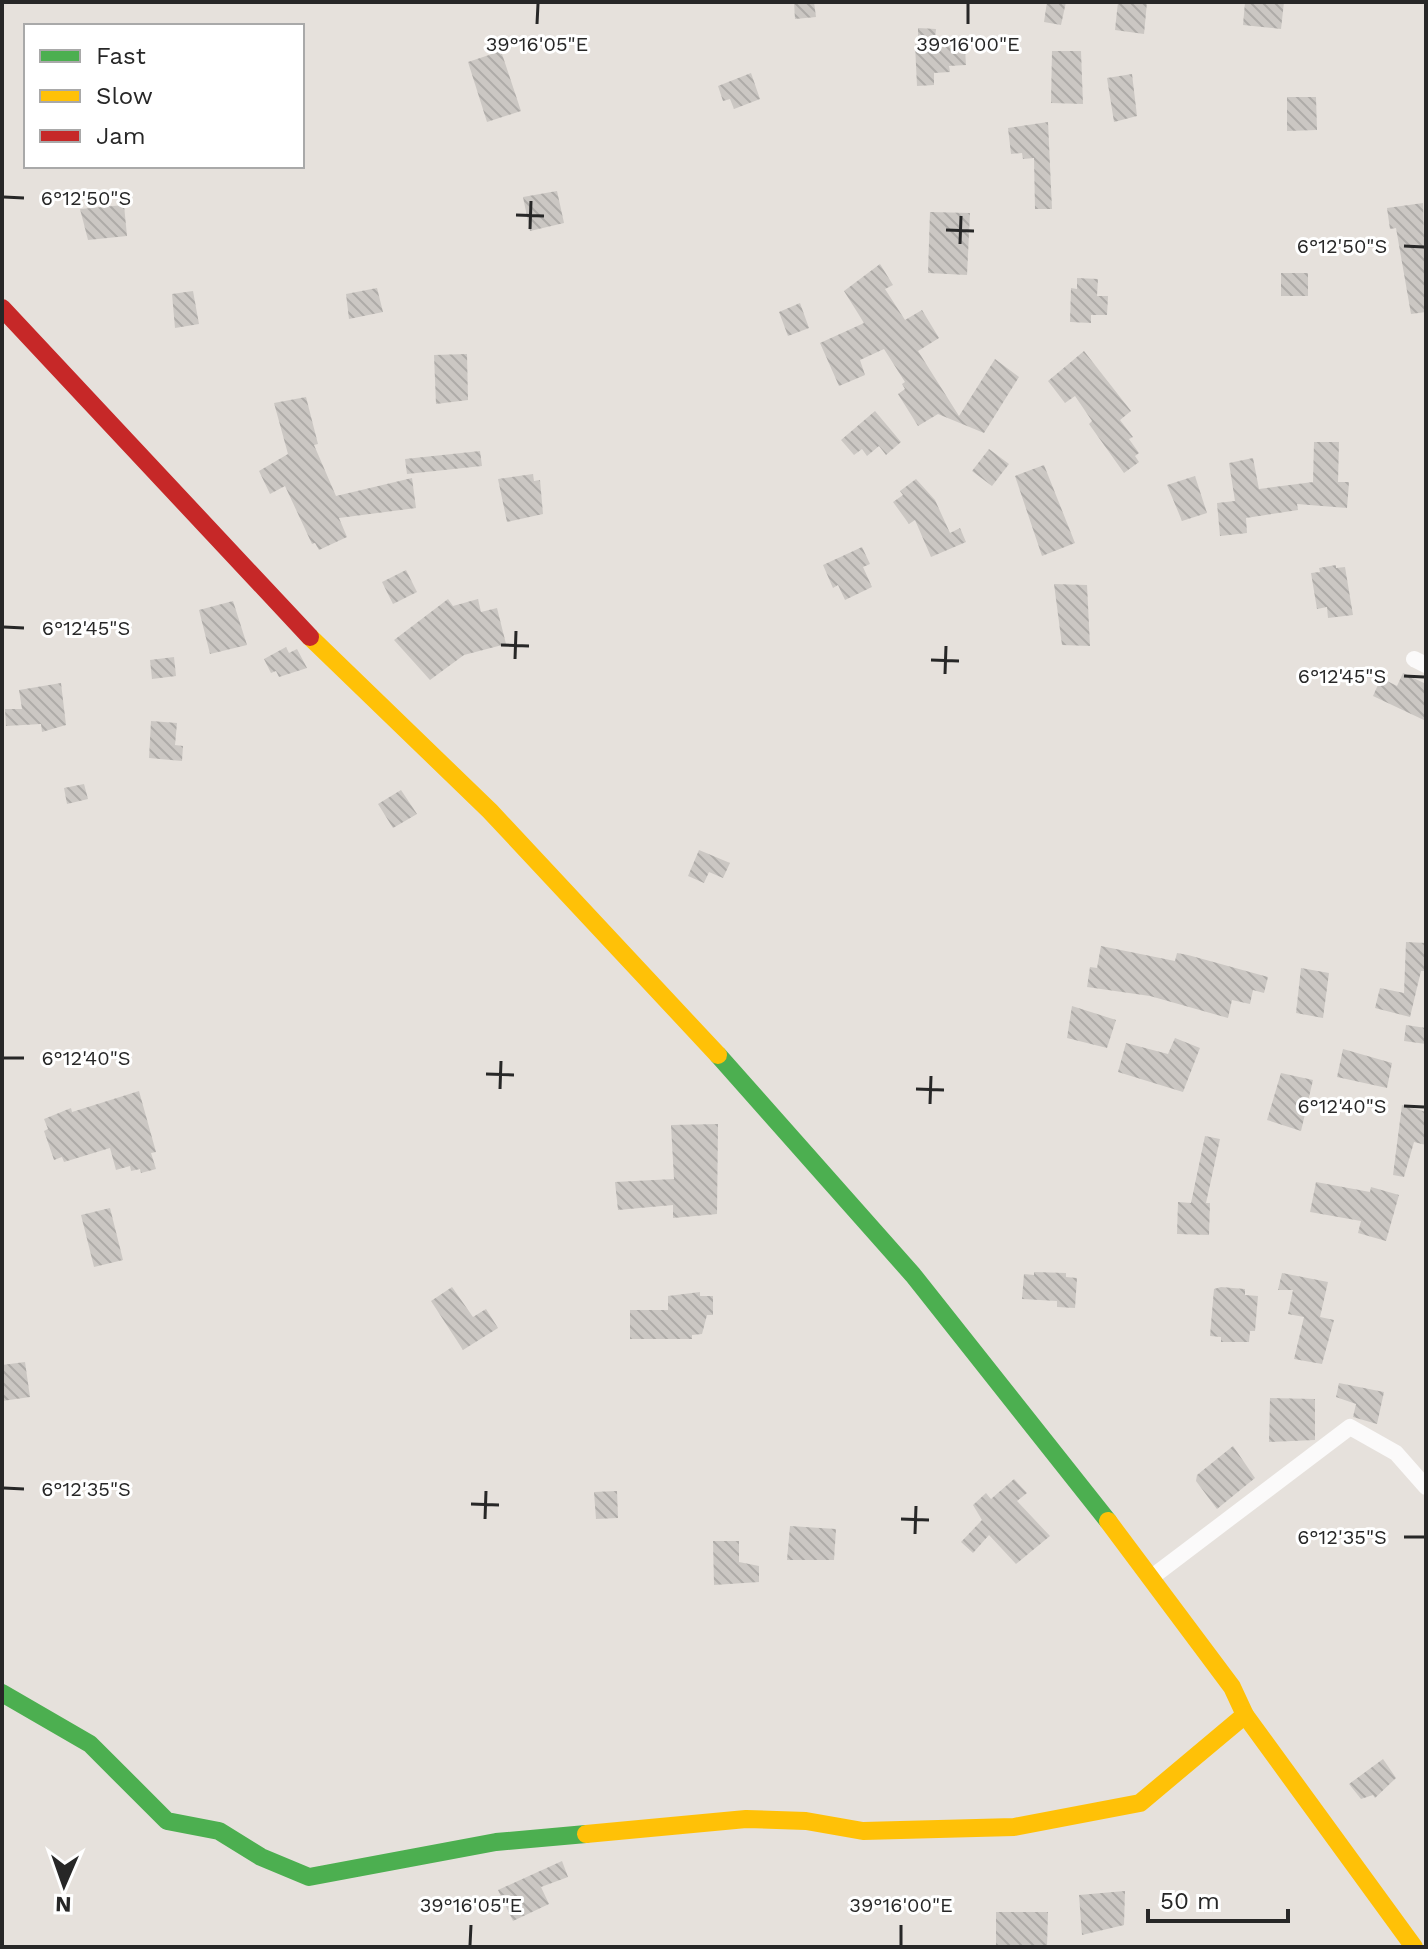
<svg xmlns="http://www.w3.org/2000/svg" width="1428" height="1949" viewBox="0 0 1428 1949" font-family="'Work Sans',sans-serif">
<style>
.building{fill:url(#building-back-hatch)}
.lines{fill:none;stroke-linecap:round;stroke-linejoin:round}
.street{stroke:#fbfafa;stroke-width:16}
.fast{stroke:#4caf50;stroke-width:18}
.slow{stroke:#ffc107;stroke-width:18}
.jam{stroke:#c62828;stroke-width:18}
.ticks{fill:none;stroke:#272727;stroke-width:3}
.ticks-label{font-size:20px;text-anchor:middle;fill:#272727;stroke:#fff;stroke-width:6;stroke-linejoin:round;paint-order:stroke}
</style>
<defs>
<pattern id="building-back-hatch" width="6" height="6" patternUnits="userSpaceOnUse" patternTransform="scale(2)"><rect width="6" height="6" fill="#cbc7c3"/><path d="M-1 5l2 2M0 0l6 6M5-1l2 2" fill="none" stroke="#aeaba8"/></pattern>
</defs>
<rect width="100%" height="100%" fill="#e6e1dc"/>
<g class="building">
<path d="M 794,2 L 814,2 L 816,17 L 795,19 Z"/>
<path d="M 1047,2 L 1066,2 L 1061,25 L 1044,22 Z"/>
<path d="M 1118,2 L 1147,2 L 1144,34 L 1115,30 Z"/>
<path d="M 1245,2 L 1284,2 L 1281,29 L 1243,25 Z"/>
<path d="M 918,28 L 936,29 L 935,39 L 956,38 L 957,50 L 965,49 L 966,65 L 949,66 L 950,72 L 934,73 L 934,85 L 917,86 L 915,44 L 918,44 Z"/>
<path d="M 501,51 L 521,111 L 487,122 L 468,62 Z"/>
<path d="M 1052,51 L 1081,51 L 1083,104 L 1051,103 Z"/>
<path d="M 751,73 L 760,99 L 734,109 L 730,99 L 723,101 L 718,86 Z"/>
<path d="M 1132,74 L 1137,116 L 1114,122 L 1107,78 Z"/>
<path d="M 1287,97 L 1316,97 L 1317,130 L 1287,131 Z"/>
<path d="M 1048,122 L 1052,209 L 1035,209 L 1034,158 L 1023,159 L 1022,153 L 1011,154 L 1008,128 Z"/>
<path d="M 557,191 L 564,223 L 530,231 L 523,197 Z"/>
<path d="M 1423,203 L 1426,312 L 1411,314 L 1396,228 L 1390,229 L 1387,208 Z"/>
<path d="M 124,205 L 127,236 L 88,240 L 80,209 Z"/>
<path d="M 930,212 L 970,213 L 967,275 L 928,273 Z"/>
<path d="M 880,264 L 893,285 L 885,289 L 905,320 L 922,310 L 939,338 L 918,351 L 959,416 L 995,359 L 1019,377 L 984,433 L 938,414 L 918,426 L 898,394 L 905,389 L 902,384 L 905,382 L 884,349 L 860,360 L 865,375 L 839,386 L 820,343 L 864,323 L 844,291 Z"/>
<rect x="1281" y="273" width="27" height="23"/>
<path d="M 1077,278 L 1098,279 L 1097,296 L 1108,296 L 1107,315 L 1091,315 L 1091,323 L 1070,322 L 1071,288 L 1077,289 Z"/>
<path d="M 377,288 L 383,312 L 349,319 L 346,294 Z"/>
<path d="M 193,291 L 199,324 L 175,328 L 172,294 Z"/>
<path d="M 800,303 L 809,328 L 788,336 L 779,312 Z"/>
<path d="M 1084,351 L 1131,411 L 1120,420 L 1133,437 L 1129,439 L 1139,453 L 1135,456 L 1139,462 L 1124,473 L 1089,424 L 1092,421 L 1075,396 L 1065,403 L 1048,381 Z"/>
<path d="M 467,354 L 468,400 L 436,404 L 434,355 Z"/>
<path d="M 306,397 L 318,444 L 314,445 L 336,496 L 412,478 L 416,508 L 339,518 L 347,537 L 319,550 L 315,543 L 312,544 L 285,486 L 270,494 L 259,471 L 288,454 L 274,403 Z"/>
<path d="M 875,411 L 901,442 L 886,455 L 879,446 L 867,456 L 862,449 L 854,455 L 841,440 Z"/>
<path d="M 1314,442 L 1339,442 L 1338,482 L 1349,482 L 1347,508 L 1297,504 L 1298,510 L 1246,518 L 1247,533 L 1220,536 L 1217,503 L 1235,501 L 1229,463 L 1253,458 L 1259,489 L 1313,482 Z"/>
<path d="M 989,449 L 1009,464 L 992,486 L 972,471 Z"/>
<path d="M 480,451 L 482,466 L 407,474 L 405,459 Z"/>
<path d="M 1044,465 L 1075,543 L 1042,556 L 1015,476 Z"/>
<path d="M 533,474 L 534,481 L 540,480 L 543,514 L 507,522 L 498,479 Z"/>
<path d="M 1195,476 L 1207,513 L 1182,521 L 1167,485 Z"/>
<path d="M 916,479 L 935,500 L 950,533 L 960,528 L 966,542 L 931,557 L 915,520 L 909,524 L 893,502 L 903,495 L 900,491 Z"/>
<path d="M 862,547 L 870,564 L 863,567 L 872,587 L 845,600 L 838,585 L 833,588 L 823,565 Z"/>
<path d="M 1336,565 L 1336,568 L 1345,567 L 1353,615 L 1328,618 L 1327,607 L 1317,609 L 1311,573 L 1320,572 L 1319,568 Z"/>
<path d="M 406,570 L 417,592 L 393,604 L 382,582 Z"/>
<path d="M 1054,584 L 1087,585 L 1090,646 L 1062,645 Z"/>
<path d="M 448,599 L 453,606 L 478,599 L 481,612 L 497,608 L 506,644 L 464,655 L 430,680 L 394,640 Z"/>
<path d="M 233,601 L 247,645 L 210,654 L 199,610 Z"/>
<path d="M 286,647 L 289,653 L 297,649 L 307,668 L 279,677 L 276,671 L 271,673 L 264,659 Z"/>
<path d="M 174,657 L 176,676 L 152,679 L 150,660 Z"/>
<path d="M 1403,673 L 1426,684 L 1426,721 L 1373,696 L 1381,678 L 1397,686 Z"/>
<path d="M 61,683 L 66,725 L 42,732 L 41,724 L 6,726 L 5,709 L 22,709 L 19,690 Z"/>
<path d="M 151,721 L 177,723 L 175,745 L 183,746 L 182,761 L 149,758 Z"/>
<path d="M 84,784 L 88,799 L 67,804 L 64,788 Z"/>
<path d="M 401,790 L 417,814 L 393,828 L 378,804 Z"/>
<path d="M 699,850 L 730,863 L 723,878 L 709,872 L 704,883 L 688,876 Z"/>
<path d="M 1406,942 L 1426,943 L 1426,971 L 1421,971 L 1410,1017 L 1375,1008 L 1380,988 L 1404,993 Z"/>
<path d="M 1101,946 L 1175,961 L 1177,953 L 1188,955 L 1268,977 L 1264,993 L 1253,990 L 1250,1004 L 1232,1000 L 1228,1018 L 1150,996 L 1087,987 L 1090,967 L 1097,968 Z"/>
<path d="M 1301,968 L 1329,973 L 1323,1018 L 1296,1013 Z"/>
<path d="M 1072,1006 L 1116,1020 L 1107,1048 L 1067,1038 Z"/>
<path d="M 1406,1025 L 1426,1028 L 1426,1044 L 1404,1041 Z"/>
<path d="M 1175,1038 L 1200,1048 L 1183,1092 L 1118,1072 L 1126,1043 L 1168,1054 Z"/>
<path d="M 1343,1049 L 1392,1063 L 1387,1088 L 1337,1077 Z"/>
<path d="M 1281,1073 L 1313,1080 L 1301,1131 L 1267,1120 Z"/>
<path d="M 139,1091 L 156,1152 L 151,1153 L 156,1169 L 141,1173 L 140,1169 L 131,1171 L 130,1166 L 116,1170 L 110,1148 L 64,1162 L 62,1157 L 54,1160 L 44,1131 L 48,1129 L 44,1119 L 71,1108 L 72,1112 Z"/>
<path d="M 1402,1105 L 1426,1112 L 1426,1145 L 1414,1142 L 1404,1177 L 1393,1175 Z"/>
<path d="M 718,1124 L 717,1214 L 673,1218 L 673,1205 L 618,1210 L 615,1182 L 674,1179 L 671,1125 Z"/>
<path d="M 1205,1136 L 1220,1139 L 1206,1203 L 1210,1203 L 1209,1235 L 1177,1234 L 1178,1202 L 1191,1203 Z"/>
<path d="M 1316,1182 L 1370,1192 L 1371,1187 L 1399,1195 L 1386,1241 L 1358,1233 L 1361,1221 L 1310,1212 Z"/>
<path d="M 110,1208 L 123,1260 L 94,1267 L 81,1215 Z"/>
<path d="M 1034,1272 L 1066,1273 L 1066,1277 L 1077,1278 L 1075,1308 L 1057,1307 L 1057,1301 L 1022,1299 L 1024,1274 L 1034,1275 Z"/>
<path d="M 1282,1273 L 1328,1282 L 1320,1317 L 1334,1320 L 1322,1364 L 1294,1359 L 1304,1317 L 1288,1314 L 1293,1290 L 1278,1290 Z"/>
<path d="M 452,1287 L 473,1317 L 486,1309 L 498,1328 L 463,1350 L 431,1301 Z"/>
<path d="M 1221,1287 L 1245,1289 L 1245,1295 L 1258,1296 L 1255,1331 L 1250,1331 L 1249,1342 L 1221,1342 L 1221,1337 L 1210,1336 L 1214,1289 Z"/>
<path d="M 700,1292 L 700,1296 L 713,1296 L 713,1315 L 707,1315 L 702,1334 L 692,1335 L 692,1339 L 630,1339 L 630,1310 L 668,1310 L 668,1296 Z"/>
<path d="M 25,1362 L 30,1397 L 2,1401 L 2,1365 Z"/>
<path d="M 1339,1383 L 1384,1392 L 1377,1424 L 1353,1417 L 1356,1404 L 1336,1397 Z"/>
<path d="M 1270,1398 L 1315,1399 L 1315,1440 L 1269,1442 Z"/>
<path d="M 1233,1446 L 1255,1478 L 1217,1509 L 1196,1481 L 1197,1475 Z"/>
<path d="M 1014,1479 L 1027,1493 L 1017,1501 L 1050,1536 L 1016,1564 L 989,1535 L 973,1553 L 961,1542 L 982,1520 L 973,1505 L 986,1493 L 991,1499 Z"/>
<path d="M 617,1491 L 618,1518 L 596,1519 L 594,1492 Z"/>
<path d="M 790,1526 L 836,1529 L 834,1560 L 787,1560 Z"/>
<path d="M 713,1541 L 739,1541 L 739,1562 L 759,1566 L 759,1582 L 714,1585 Z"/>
<path d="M 1383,1759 L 1396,1778 L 1375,1798 L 1373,1795 L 1361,1799 L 1349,1784 Z"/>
<path d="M 562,1861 L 568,1877 L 541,1887 L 549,1904 L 513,1921 L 498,1890 Z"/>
<path d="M 1125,1891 L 1124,1925 L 1082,1935 L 1079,1895 Z"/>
<path d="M 996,1912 L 1048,1912 L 1047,1947 L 996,1947 Z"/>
</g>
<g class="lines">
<g class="street">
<path d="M 1414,659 L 1426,665"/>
<path d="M 1152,1577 L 1350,1427 L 1396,1453 L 1426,1487"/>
</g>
<g class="fast">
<path d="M 718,1055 L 913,1275 L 1108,1521"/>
<path d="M 2,1693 L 90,1744 L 167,1821 L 219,1831 L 261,1857 L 309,1877 L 496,1842 L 586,1834"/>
</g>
<g class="slow">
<path d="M 310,637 L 490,811 L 718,1055"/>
<path d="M 1108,1521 L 1232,1687 L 1245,1715 L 1414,1947"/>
<path d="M 586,1834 L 746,1819 L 806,1821 L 863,1831 L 1014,1827 L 1140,1803 L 1245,1715"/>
</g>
<path class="jam" d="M 2,308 L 310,637"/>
</g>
<path class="ticks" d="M 537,24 L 538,4M 968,24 L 968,4M 4,197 L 24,198M 516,215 L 544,216M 530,229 L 531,201M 946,230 L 974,231M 960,244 L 961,216M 1404,246 L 1424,247M 4,627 L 24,628M 501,645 L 529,646M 515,659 L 516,631M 931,660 L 959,661M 945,674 L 946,646M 1404,676 L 1424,677M 4,1058 L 24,1058M 486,1074 L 514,1075M 500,1089 L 501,1061M 916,1089 L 944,1090M 930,1104 L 931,1076M 1404,1106 L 1424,1107M 4,1488 L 24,1489M 471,1504 L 499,1505M 485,1519 L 486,1491M 901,1519 L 929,1520M 915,1534 L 916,1506M 1404,1537 L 1424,1537M 470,1945 L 471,1925M 901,1945 L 901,1925"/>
<g class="ticks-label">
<text x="537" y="51">39°16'05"E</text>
<text x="968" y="51">39°16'00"E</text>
<text x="86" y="205">6°12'50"S</text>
<text x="1342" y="253">6°12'50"S</text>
<text x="86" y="635">6°12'45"S</text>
<text x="1342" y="683">6°12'45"S</text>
<text x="86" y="1065">6°12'40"S</text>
<text x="1342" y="1113">6°12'40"S</text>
<text x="86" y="1496">6°12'35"S</text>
<text x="1342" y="1544">6°12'35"S</text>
<text x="471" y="1912">39°16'05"E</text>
<text x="901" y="1912">39°16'00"E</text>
</g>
<rect width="1428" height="1949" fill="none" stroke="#272727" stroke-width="8"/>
<rect x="24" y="24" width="280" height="144" fill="#ffffff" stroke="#a9a9a9" stroke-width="2"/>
<rect x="40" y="50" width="40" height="12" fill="#4caf50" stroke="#a9a9a9" stroke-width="2"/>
<text x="96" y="64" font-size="24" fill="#272727">Fast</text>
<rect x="40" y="90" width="40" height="12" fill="#ffc107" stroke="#a9a9a9" stroke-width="2"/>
<text x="96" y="104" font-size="24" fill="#272727">Slow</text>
<rect x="40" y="130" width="40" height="12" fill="#c62828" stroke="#a9a9a9" stroke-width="2"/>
<text x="96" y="144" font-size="24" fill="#272727">Jam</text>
<g transform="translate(64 1885) rotate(182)" stroke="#ffffff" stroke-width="6" paint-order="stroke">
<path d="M0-6L14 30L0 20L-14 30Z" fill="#272727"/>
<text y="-12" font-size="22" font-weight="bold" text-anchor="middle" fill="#272727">N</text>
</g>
<path d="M1148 1909v12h140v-12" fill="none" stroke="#272727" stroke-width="4"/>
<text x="1160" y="1909" font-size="24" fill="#272727" stroke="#ffffff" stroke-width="6" paint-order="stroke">50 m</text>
</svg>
